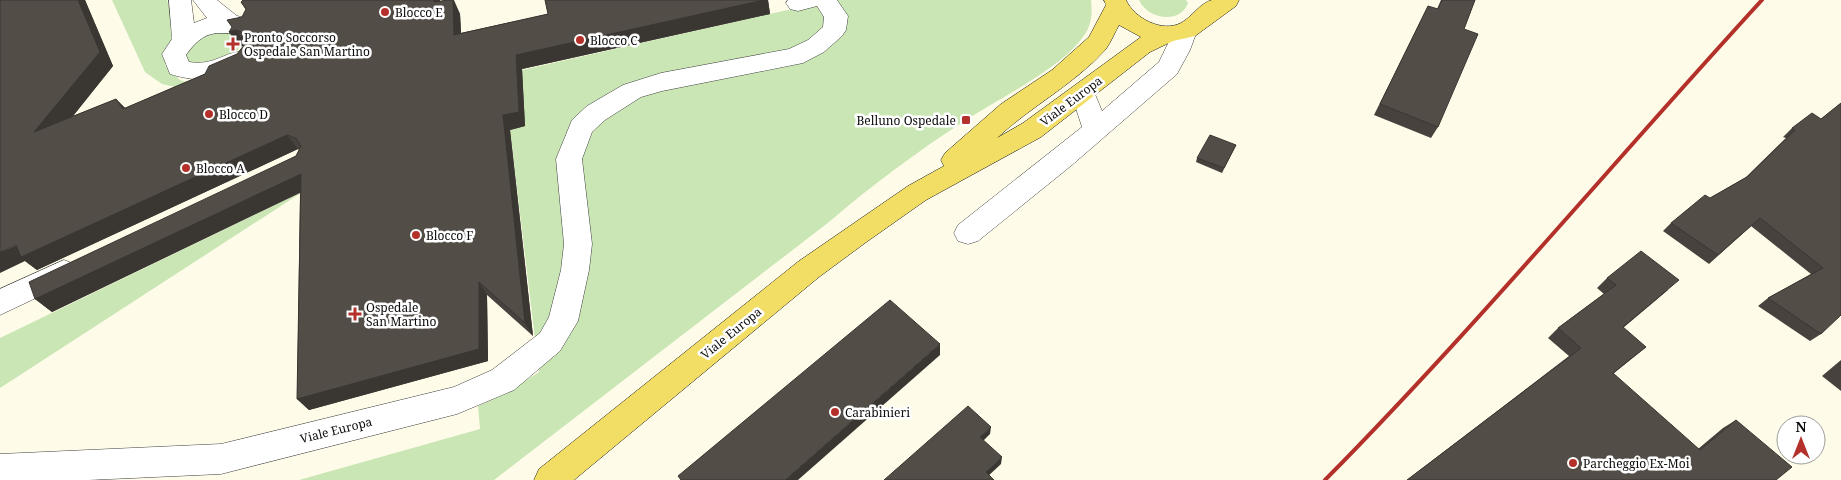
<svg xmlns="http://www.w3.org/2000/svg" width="1841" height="480" viewBox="0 0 1841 480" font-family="'Noto Serif',serif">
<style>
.green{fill:#cae6b5}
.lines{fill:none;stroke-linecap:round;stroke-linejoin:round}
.minor-casing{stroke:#3e3e3e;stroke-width:1}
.major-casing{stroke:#1c1c1c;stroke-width:1}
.minor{fill:#fff;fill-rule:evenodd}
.major{fill:#f2de65;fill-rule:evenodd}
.rail{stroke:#b3312a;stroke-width:4}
.wall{fill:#47423e}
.shaded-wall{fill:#3a3632}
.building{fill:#534d48;stroke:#3a3632}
.poi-dot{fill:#b3312a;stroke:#fff;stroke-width:2}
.labels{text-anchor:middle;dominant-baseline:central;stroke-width:5;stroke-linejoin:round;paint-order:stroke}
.poi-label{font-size:12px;fill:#0b0b0b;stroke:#fff;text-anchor:start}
.street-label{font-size:12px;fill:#0b0b0b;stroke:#fff}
</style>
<rect width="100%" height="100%" fill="#fefce9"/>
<g class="green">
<path d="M 112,0 L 167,0 C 171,12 176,27 174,39 C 172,50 165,52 165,65 L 180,80 L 189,83 L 180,88 L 162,84 L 145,72 Z"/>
<path d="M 789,0 L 1091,0 C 1093,17 1091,29 1079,42 C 1057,70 998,99 966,120 C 918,151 872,185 829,222 L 494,480 L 299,480 L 480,429 L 478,406 L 505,394 L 539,372 L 510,130 L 522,70 L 792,9 Z"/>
<path d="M 1139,0 L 1186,0 L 1188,3 C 1180,25 1147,19 1139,0 Z"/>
<path d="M 224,29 L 242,42 L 236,54 L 198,66 L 189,62 L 186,54 L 198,37 Z"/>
<path d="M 304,191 L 0,388 L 0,338 Z"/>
</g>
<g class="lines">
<defs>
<g id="minor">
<path d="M 169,0 L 191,0 L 194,23 L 207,18 L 193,0 L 217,0 L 237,16 L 251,19 L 255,25 L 251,31 C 223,39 210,21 186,55 L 189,62 C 217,67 228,47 249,53 L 252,59 C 237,85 195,82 170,74 L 162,54 L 172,39 Z"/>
<path d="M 788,0 L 837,0 L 848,16 L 846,30 L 842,36 L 824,52 L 803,63 L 662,91 L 641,97 L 605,120 L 592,132 L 582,159 L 592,244 L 589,270 L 578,321 L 560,351 L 514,390 L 457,414 L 221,474 L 88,480 L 0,480 L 0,454 L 221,444 L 454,387 L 492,370 L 540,333 L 549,317 L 561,270 L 564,244 L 556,159 L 572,120 L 587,106 L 623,85 L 661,73 L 789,49 L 808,40 L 823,27 L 824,17 L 817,6 L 798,11 L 790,9 L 786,3 Z"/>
<path d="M 1185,23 L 1193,25 L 1197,31 L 1190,50 L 1177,74 L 1072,165 L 978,241 L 968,244 L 958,241 L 954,233 L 958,225 L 1082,127 L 1071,93 L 1074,87 L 1083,84 L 1092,87 L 1102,111 L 1159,62 L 1177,25 Z"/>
<path d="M 64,260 L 74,264 L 78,272 L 74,280 L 0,315 L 0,289 Z"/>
</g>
<path id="major" d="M 1104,0 L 1126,0 C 1134,18 1162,33 1181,23 C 1192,17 1200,3 1212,0 C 1221,0 1231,0 1239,0 L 1236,6 L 1195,36 L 1173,41 L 1150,52 L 1041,137 L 926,200 L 865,243 L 819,277 L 574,480 L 534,480 L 539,469 L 799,261 L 908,186 L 944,166 L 941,160 L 945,153 L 1001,104 L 1052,70 L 1089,37 L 1106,5 ZM 1119,25 L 1141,37 L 1023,123 L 997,138 C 1031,106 1075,84 1106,49 C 1111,42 1115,32 1119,25 Z"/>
</defs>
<use href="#minor" class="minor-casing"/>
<use href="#major" class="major-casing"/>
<use href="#minor" class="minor"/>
<use href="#major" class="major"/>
<path class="rail" d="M 1325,480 C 1477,326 1616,159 1762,0"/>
</g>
<g class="wall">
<path d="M 0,0 L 85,0 L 113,66 L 73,116 L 116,99 L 125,108 L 205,74 L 237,54 L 244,45 L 240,47 L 229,32 L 242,17 L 246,10 L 241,2 L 440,1 L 454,0 L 460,14 L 461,33 L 548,14 L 545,0 L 768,0 L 770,14 L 522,69 L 525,126 L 510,130 L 533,336 L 487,295 L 488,361 L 309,410 L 297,399 L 300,193 L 52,312 L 35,299 L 296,156 L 299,150 L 298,149 L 37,270 L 25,261 Z"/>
<path d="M 1441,0 L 1475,0 L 1464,29 L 1438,127 L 1431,138 L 1374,115 L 1428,6 L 1437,9 Z"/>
<path d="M 1841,103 L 1821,334 L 1810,341 L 1758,306 L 1768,298 L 1811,274 L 1751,226 L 1709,264 L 1663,231 L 1671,223 L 1710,198 L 1746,177 L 1786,138 L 1783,137 L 1792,128 L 1821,119 Z"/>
<path d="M 1236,145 L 1222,173 L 1196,162 L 1197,158 Z"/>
<path d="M 1607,278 L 1668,290 L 1623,328 L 1646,347 L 1613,374 L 1698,449 L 1723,428 L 1736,420 L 1776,480 L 1407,480 L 1569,356 L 1548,338 L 1558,328 L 1604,294 L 1597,288 Z"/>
<path d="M 1841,360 L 1841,391 L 1822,376 Z"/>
</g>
<g class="shaded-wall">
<path d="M 78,0 L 85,0 L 113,66 L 49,146 L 34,132 Z"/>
<path d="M 434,0 L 440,0 L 441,17 L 434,2 Z"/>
<path d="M 453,0 L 460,14 L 462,49 L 454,35 Z"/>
<path d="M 764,0 L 768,0 L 770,14 L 522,69 L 525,126 L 510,130 L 533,336 L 525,323 L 503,115 L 516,55 Z"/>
<path d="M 236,30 L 247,44 L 240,47 L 229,32 Z"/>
<path d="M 116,99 L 130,113 L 123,109 Z"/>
<path d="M 287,135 L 298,149 L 37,270 L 25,261 L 0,273 L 0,252 Z"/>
<path d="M 301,174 L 311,187 L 52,312 L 35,299 Z"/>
<path d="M 479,282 L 487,295 L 488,361 L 309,410 L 297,399 Z"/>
<path d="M 940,344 L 940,355 L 798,480 L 785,480 Z"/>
<path d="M 991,427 L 990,434 L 979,445 L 980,437 Z"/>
<path d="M 1002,457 L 1001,464 L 985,479 L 986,472 Z"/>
</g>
<g class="building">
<path d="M 0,0 L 78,0 L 100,52 L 34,132 L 116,99 L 123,109 L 205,74 L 209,66 L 237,54 L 249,39 L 244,33 L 236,30 L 229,32 L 232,27 L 227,20 L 242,17 L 246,9 L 241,2 L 243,0 L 434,0 L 434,2 L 448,0 L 453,0 L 454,35 L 548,14 L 545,0 L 764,0 L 516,55 L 519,112 L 503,115 L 525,323 L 479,282 L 479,349 L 297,399 L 301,174 L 35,299 L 29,282 L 296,156 L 301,146 L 296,138 L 287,135 L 21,257 L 16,245 L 0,252 Z"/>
<path d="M 1442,0 L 1475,0 L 1464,29 L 1478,34 L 1438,127 L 1380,104 L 1428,6 L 1438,9 Z"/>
<path d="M 1841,103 L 1841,315 L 1821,334 L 1768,298 L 1823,268 L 1760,218 L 1718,255 L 1671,223 L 1705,195 L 1710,198 L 1747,177 L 1795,130 L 1792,128 L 1812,113 L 1821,119 Z"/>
<path d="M 1210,135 L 1236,145 L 1224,168 L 1197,158 Z"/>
<path d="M 1641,251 L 1679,280 L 1623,327 L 1646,347 L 1613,373 L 1700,450 L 1736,420 L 1792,467 L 1776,480 L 1407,480 L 1581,348 L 1558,328 L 1616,285 L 1607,278 Z"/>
<path d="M 890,300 L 940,344 L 785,480 L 681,480 L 678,476 Z"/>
<path d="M 1841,363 L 1841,368 L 1838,366 Z"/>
<path d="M 968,406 L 991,427 L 980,437 L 1002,457 L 986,472 L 994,480 L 884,480 Z"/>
</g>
<g class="poi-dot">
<circle cx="385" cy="12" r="5"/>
<circle cx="580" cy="40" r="5"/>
<path d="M230.5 36.5h5v5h5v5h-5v5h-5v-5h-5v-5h5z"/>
<circle cx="209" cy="114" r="5"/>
<rect x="961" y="115" width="10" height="10" rx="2.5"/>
<circle cx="186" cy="168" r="5"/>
<circle cx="416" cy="235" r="5"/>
<path d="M352.5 306.5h5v5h5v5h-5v5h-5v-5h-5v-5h5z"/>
<circle cx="835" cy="412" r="5"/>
<circle cx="1573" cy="463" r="5"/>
</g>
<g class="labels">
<g class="poi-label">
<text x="395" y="12">Blocco E</text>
<text x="244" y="37">Pronto Soccorso<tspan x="244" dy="14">Ospedale San Martino</tspan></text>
<text x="590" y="40">Blocco C</text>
<text x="219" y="114">Blocco D</text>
<text x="956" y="120" text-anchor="end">Belluno Ospedale</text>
<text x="196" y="168">Blocco A</text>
<text x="426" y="235">Blocco F</text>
<text x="366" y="307">Ospedale<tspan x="366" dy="14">San Martino</tspan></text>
<text x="845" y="412">Carabinieri</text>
<text x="1583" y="463">Parcheggio Ex-Moi</text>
</g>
<g class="street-label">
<text transform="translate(1071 101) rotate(-37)">Viale Europa</text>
<text transform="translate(731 333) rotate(-39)">Viale Europa</text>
<text transform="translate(336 430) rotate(-14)">Viale Europa</text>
</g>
</g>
<g transform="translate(1801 440)"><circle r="24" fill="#ffffff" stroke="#9d9d9d"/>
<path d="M0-4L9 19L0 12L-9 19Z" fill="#b3312a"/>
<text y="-8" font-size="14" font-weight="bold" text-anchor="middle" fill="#0b0b0b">N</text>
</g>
</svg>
